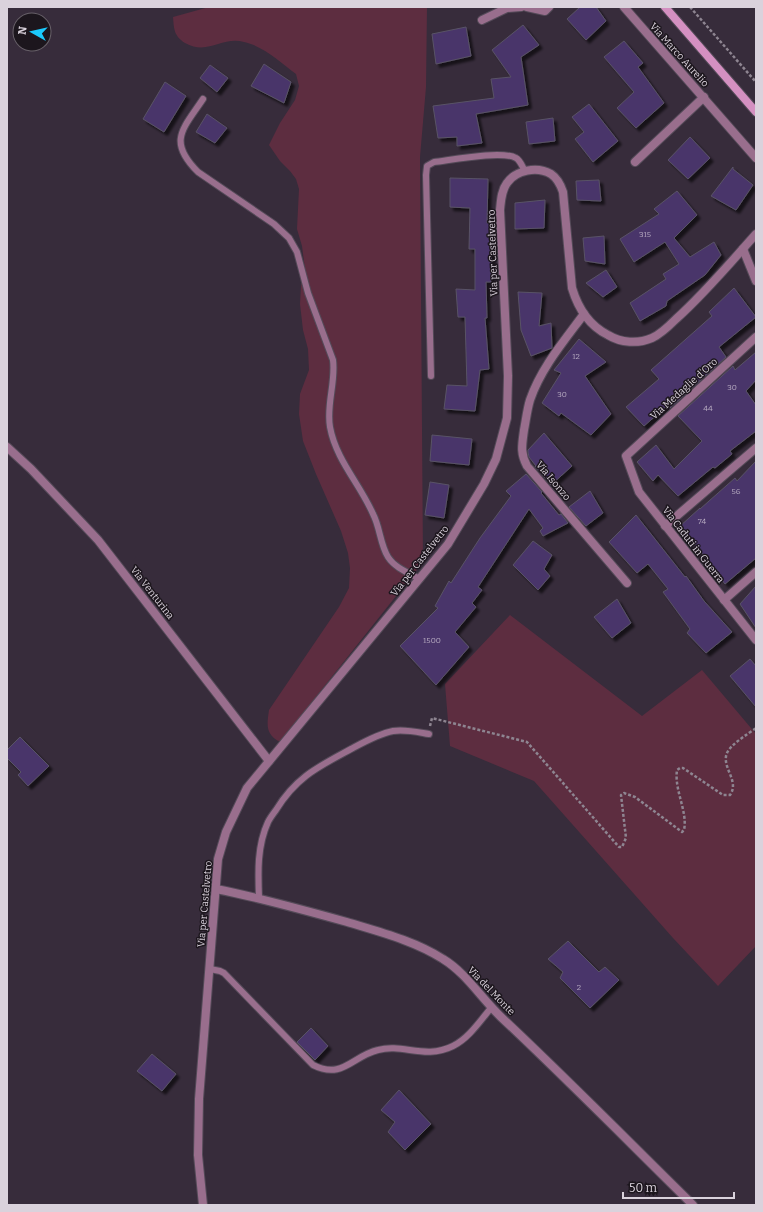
<svg xmlns="http://www.w3.org/2000/svg" width="763" height="1212" viewBox="0 0 763 1212" font-family="Bitter,serif">
<style>
.green{fill:#5d2d40}
.building{fill:#49346a;stroke:#595366;filter:url(#shadow)}
.lines{fill:none;stroke-linecap:round;stroke-linejoin:round}
.service-casing{stroke:#544a58;stroke-width:8}
.minor-casing{stroke:#544a58;stroke-width:10}
.tertiary-casing{stroke:#544a58;stroke-width:10}
.secondary-casing{stroke:#544a58;stroke-width:10}
.path{stroke:#8e8591;stroke-width:2.5;stroke-dasharray:3 2;stroke-linecap:butt}
.service{stroke:#996e8d;stroke-width:6}
.minor{stroke:#996e8d;stroke-width:8}
.tertiary{stroke:#996e8d;stroke-width:8}
.secondary{stroke:#d490c1;stroke-width:8}
.labels{text-anchor:middle;dominant-baseline:central;stroke-width:3;stroke-linejoin:round;paint-order:stroke}
.number-label{font-size:8px;fill:#b6aac0}
.street-label{font-size:10px;fill:#dad2dc;stroke:#1c161d}
</style>
<defs>
<filter id="shadow"><feDropShadow dx="3.5" dy="3.5" stdDeviation="1" flood-color="#0009"/></filter>
</defs>
<rect width="100%" height="100%" fill="#372c3b"/>
<g class="green">
<path d="M 209,7 L 427,7 L 426,87 L 420,157 L 423,562 L 280,742 C 265,734 267,725 269,710 L 339,607 L 349,588 L 350,568 L 348,553 L 341,531 L 316,474 L 303,441 L 299,414 L 300,394 L 309,370 L 308,349 L 303,330 L 300,304 L 301,286 L 305,269 L 302,246 L 297,229 L 299,189 L 296,179 L 290,171 L 280,161 L 269,145 L 280,123 L 295,100 L 299,86 L 296,74 C 280,62 263,46 244,42 C 222,36 208,56 185,43 C 174,36 174,29 173,17 Z"/>
<path d="M 510,615 L 642,716 L 702,670 L 756,734 L 756,946 L 718,986 L 673,938 L 534,781 L 450,746 L 445,684 Z"/>
</g>
<g class="building">
<path d="M 580,7 L 596,7 L 606,21 L 586,40 L 567,19 Z"/>
<path d="M 523,25 L 539,45 L 521,57 L 528,105 L 476,114 L 482,143 L 457,146 L 457,137 L 438,138 L 433,106 L 494,98 L 491,79 L 511,77 L 492,50 Z"/>
<path d="M 466,27 L 471,56 L 436,64 L 432,34 Z"/>
<path d="M 624,41 L 643,63 L 638,67 L 664,103 L 636,128 L 617,108 L 634,92 L 604,57 Z"/>
<path d="M 264,64 L 291,82 L 284,103 L 251,86 Z"/>
<path d="M 210,65 L 228,78 L 217,92 L 200,78 Z"/>
<path d="M 165,82 L 186,96 L 164,132 L 143,119 Z"/>
<path d="M 589,104 L 618,141 L 593,162 L 575,139 L 584,132 L 572,117 Z"/>
<path d="M 207,114 L 227,128 L 215,143 L 196,132 Z"/>
<path d="M 553,118 L 555,141 L 529,144 L 526,122 Z"/>
<path d="M 690,137 L 710,158 L 688,179 L 668,160 Z"/>
<path d="M 733,167 L 733,169 L 753,185 L 736,210 L 711,196 Z"/>
<path d="M 450,178 L 488,179 L 487,223 L 492,223 L 491,282 L 486,282 L 487,318 L 485,318 L 489,369 L 480,370 L 475,411 L 444,409 L 447,385 L 467,386 L 465,317 L 458,317 L 456,289 L 475,290 L 475,249 L 469,249 L 470,208 L 450,207 Z"/>
<path d="M 599,180 L 601,201 L 577,200 L 576,181 Z"/>
<path d="M 677,191 L 697,215 L 674,238 L 690,257 L 714,242 L 721,255 L 705,275 L 667,301 L 666,306 L 640,321 L 630,303 L 666,279 L 663,274 L 679,264 L 665,242 L 634,262 L 620,239 L 659,214 L 654,209 Z"/>
<path d="M 545,200 L 544,228 L 515,229 L 515,203 Z"/>
<path d="M 604,236 L 605,264 L 585,261 L 583,238 Z"/>
<path d="M 606,270 L 617,287 L 603,297 L 586,283 Z"/>
<path d="M 734,288 L 756,317 L 719,347 L 726,357 L 670,408 L 667,406 L 644,426 L 626,407 L 659,379 L 651,370 L 712,316 L 709,312 Z"/>
<path d="M 518,292 L 542,293 L 539,326 L 551,323 L 552,348 L 531,356 L 521,330 Z"/>
<path d="M 579,339 L 606,362 L 585,376 L 611,414 L 591,435 L 561,413 L 559,416 L 542,403 L 561,373 L 554,370 Z"/>
<path d="M 756,352 L 756,380 L 746,391 L 756,405 L 756,431 L 730,451 L 732,454 L 715,468 L 713,467 L 678,496 L 658,475 L 653,481 L 637,462 L 656,445 L 674,469 L 702,441 L 678,416 L 733,366 L 735,370 Z"/>
<path d="M 544,433 L 572,466 L 551,485 L 535,466 L 536,466 L 529,457 L 528,452 L 528,450 Z"/>
<path d="M 432,435 L 472,439 L 469,465 L 430,461 Z"/>
<path d="M 756,461 L 756,558 L 725,584 L 701,552 L 679,527 L 700,508 L 700,509 L 735,478 L 737,481 Z"/>
<path d="M 526,474 L 542,492 L 541,493 L 559,515 L 561,514 L 568,523 L 543,536 L 540,531 L 543,528 L 529,509 L 478,587 L 482,590 L 472,603 L 476,607 L 455,632 L 469,647 L 436,685 L 400,646 L 438,608 L 435,606 L 449,581 L 451,583 L 480,538 L 511,496 L 506,491 Z"/>
<path d="M 430,482 L 449,485 L 444,518 L 425,515 Z"/>
<path d="M 590,491 L 603,513 L 586,526 L 569,507 Z"/>
<path d="M 636,515 L 685,577 L 686,576 L 704,601 L 732,632 L 706,653 L 687,633 L 690,629 L 663,592 L 668,589 L 648,564 L 637,573 L 609,542 Z"/>
<path d="M 533,541 L 552,555 L 544,569 L 550,576 L 538,590 L 513,565 Z"/>
<path d="M 756,586 L 756,628 L 740,604 Z"/>
<path d="M 617,599 L 631,623 L 612,638 L 594,617 Z"/>
<path d="M 750,659 L 756,666 L 756,707 L 730,676 Z"/>
<path d="M 20,737 L 49,766 L 28,786 L 18,775 L 21,772 L 7,758 L 7,750 Z"/>
<path d="M 568,941 L 599,972 L 605,967 L 619,980 L 590,1008 L 560,978 L 563,972 L 548,959 Z"/>
<path d="M 311,1028 L 328,1046 L 315,1060 L 297,1042 Z"/>
<path d="M 152,1054 L 176,1074 L 162,1091 L 137,1071 Z"/>
<path d="M 399,1090 L 431,1124 L 405,1150 L 388,1132 L 395,1122 L 381,1110 Z"/>
</g>
<g class="lines">
<defs>
<g id="service">
<path d="M 203,99 C 183,129 167,141 198,172 L 274,224 L 289,238 L 297,252 L 308,293 L 333,360 C 336,382 326,405 330,427 C 336,460 360,484 373,514 C 380,527 380,544 388,557 C 395,568 409,573 420,579"/>
<path d="M 431,376 L 426,175 L 427,166 L 434,162 C 451,160 502,150 516,158 C 520,160 522,166 525,171"/>
<path d="M 259,898 C 258,872 257,846 268,822 C 270,818 273,814 276,810 C 296,777 318,767 351,749 C 364,742 378,734 393,731 C 405,729 417,732 429,734"/>
<path d="M 210,969 L 220,971 L 224,973 L 313,1065 C 343,1080 352,1056 378,1050 C 403,1043 425,1060 453,1046 C 469,1038 480,1021 491,1008"/>
</g>
<g id="minor">
<path d="M 527,7 L 545,11 L 549,7"/>
<path d="M 624,7 L 756,158"/>
<path d="M 482,20 L 507,8 L 521,7"/>
<path d="M 635,162 L 704,97"/>
<path d="M 743,249 L 756,281"/>
<path d="M 584,314 C 564,341 541,368 530,400 C 527,410 526,420 524,430 C 522,445 520,453 527,466 L 627,583"/>
<path d="M 756,337 L 626,456 L 639,492 L 756,640"/>
<path d="M 7,447 L 31,469 L 98,540 L 269,761"/>
<path d="M 665,526 L 756,448"/>
<path d="M 724,600 L 756,572"/>
<path d="M 216,889 C 261,898 304,910 347,922 C 380,932 415,941 443,959 C 466,973 481,998 501,1017 C 566,1078 629,1142 693,1205"/>
</g>
<path id="tertiary" d="M 203,1205 L 198,1155 L 199,1099 L 218,859 L 226,832 L 247,788 L 448,544 L 484,484 L 496,459 L 507,418 L 508,376 L 500,210 C 501,201 501,191 507,183 C 516,170 537,166 551,174 C 557,178 561,186 563,192 L 572,288 C 578,308 588,325 608,335 C 621,343 638,344 652,338 C 661,334 669,326 676,319 C 705,293 730,263 756,234"/>
<path id="secondary" d="M 665,7 L 756,112"/>
</defs>
<use href="#service" class="service-casing"/>
<use href="#minor" class="minor-casing"/>
<use href="#tertiary" class="tertiary-casing"/>
<use href="#secondary" class="secondary-casing"/>
<g class="path">
<path d="M 690,7 L 756,82"/>
<path d="M 430,726 L 432,718 L 527,742 L 619,847 L 622,847 L 626,838 L 621,795 L 624,793 L 635,797 L 682,832 L 684,830 C 688,812 674,790 677,770 L 680,768 L 683,768 L 723,795 L 730,795 C 740,781 721,767 727,753 C 731,744 748,734 756,728"/>
</g>
<use href="#service" class="service"/>
<use href="#minor" class="minor"/>
<use href="#tertiary" class="tertiary"/>
<use href="#secondary" class="secondary"/>
</g>
<g class="labels">
<g class="number-label">
<text x="645" y="234">315</text>
<text x="576" y="356">12</text>
<text x="732" y="387">30</text>
<text x="562" y="394">30</text>
<text x="708" y="408">44</text>
<text x="736" y="491">56</text>
<text x="702" y="521">74</text>
<text x="432" y="640">1500</text>
<text x="579" y="987">2</text>
</g>
<g class="street-label">
<text transform="translate(679 55) rotate(48)">Via Marco Aurelio</text>
<text transform="translate(493 253) rotate(-92)">Via per Castelvetro</text>
<text transform="translate(684 389) rotate(-42)">Via Medaglie d'Oro</text>
<text transform="translate(553 481) rotate(50)">Via Isonzo</text>
<text transform="translate(693 545) rotate(52)">Via Caduti in Guerra</text>
<text transform="translate(420 561) rotate(-52)">Via per Castelvetro</text>
<text transform="translate(152 593) rotate(52)">Via Venturina</text>
<text transform="translate(205 904) rotate(-85)">Via per Castelvetro</text>
<text transform="translate(491 991) rotate(46)">Via del Monte</text>
</g>
</g>
<rect width="763" height="1212" fill="none" stroke="#dad2dc" stroke-width="16"/>
<g transform="translate(32 32) rotate(278)"><circle r="19" fill="#1c161d" stroke="#686169"/>
<path d="M0-3L7 15L0 10L-7 15Z" fill="#1bc9fc"/>
<text y="-6" font-size="11" font-weight="bold" text-anchor="middle" fill="#dad2dc">N</text>
</g>
<path d="M623 1192v6h111v-6" fill="none" stroke="#dad2dc" stroke-width="2"/>
<text x="629" y="1192" font-size="12" fill="#dad2dc" stroke="#1c161d" stroke-width="3" paint-order="stroke">50 m</text>
</svg>
